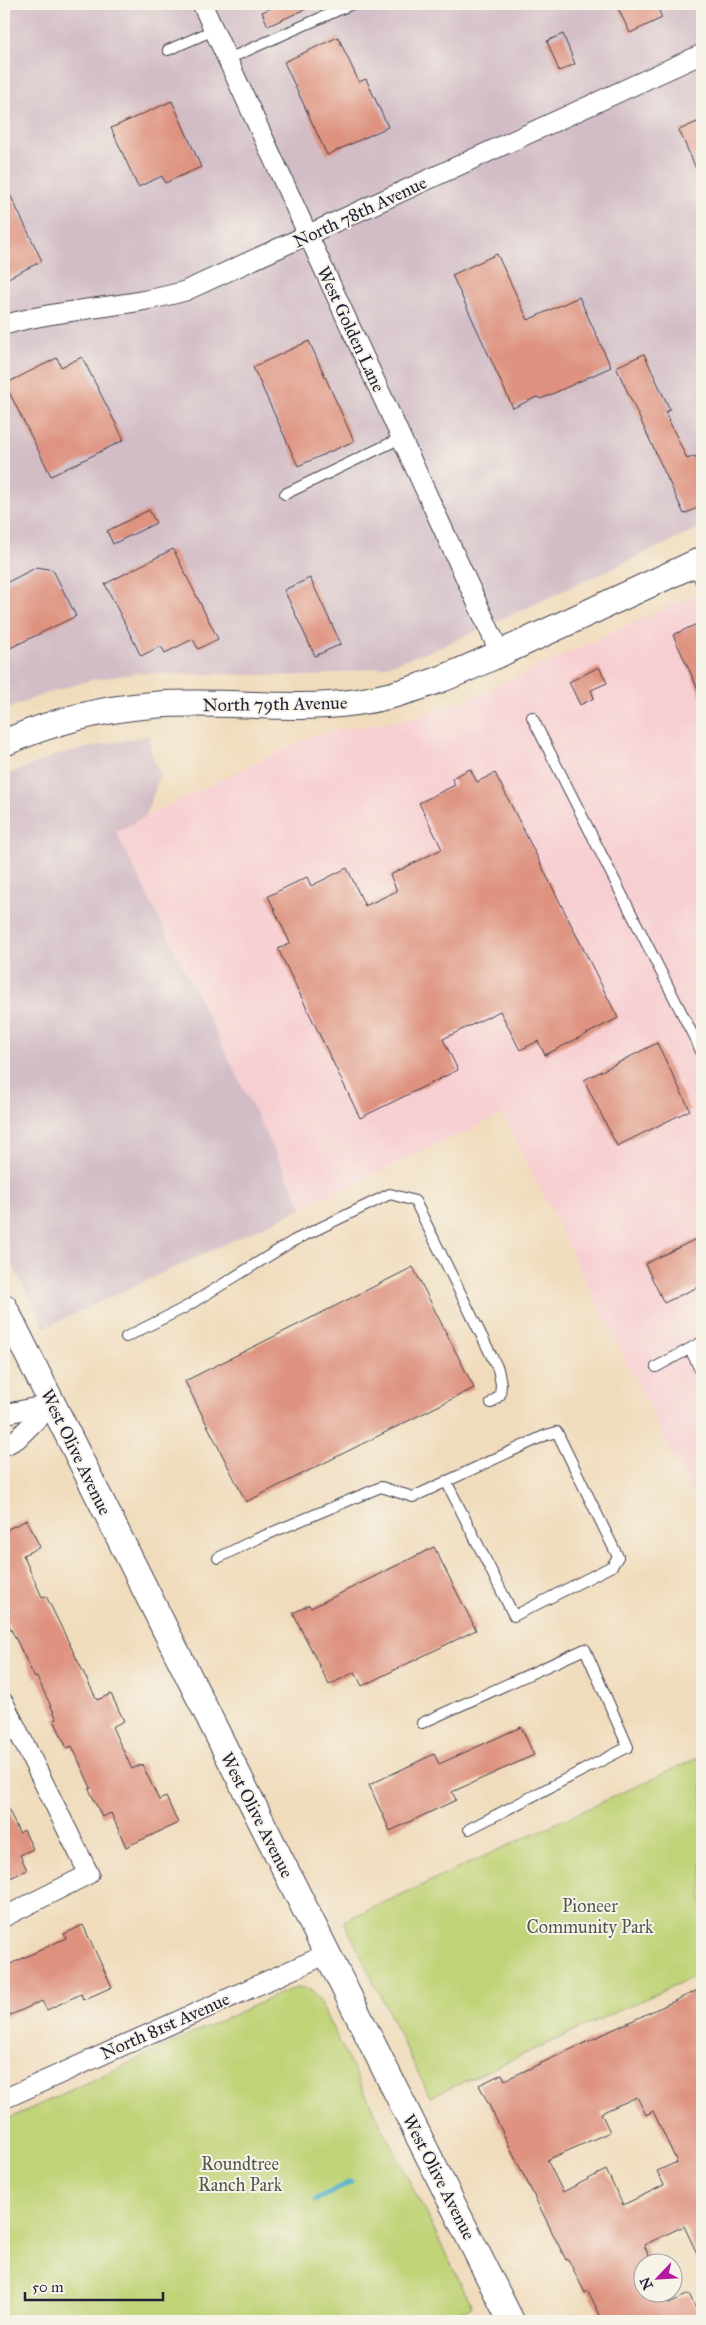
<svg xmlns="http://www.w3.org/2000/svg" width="706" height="2325" viewBox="0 0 706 2325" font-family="'IM FELL Great Primer',serif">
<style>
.built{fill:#f7cfd2}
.industrial{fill:#d2bdc6}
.park{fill:#c0d377;stroke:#717a59}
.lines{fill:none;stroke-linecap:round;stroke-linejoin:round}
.stream{stroke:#4db2cc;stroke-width:5.5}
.building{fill:#de927f;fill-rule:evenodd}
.lane-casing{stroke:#413e4e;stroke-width:12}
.street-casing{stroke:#413e4e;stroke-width:21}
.secondary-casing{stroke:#413e4e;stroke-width:28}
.lane{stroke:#fff;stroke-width:10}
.street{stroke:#fff;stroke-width:19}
.secondary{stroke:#fff;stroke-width:26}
.labels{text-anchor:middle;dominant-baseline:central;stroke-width:4;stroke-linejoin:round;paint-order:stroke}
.street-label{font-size:18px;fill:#22223b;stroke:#f7f3e8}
.park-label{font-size:18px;fill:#51574d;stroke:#f7f3e8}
</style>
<rect width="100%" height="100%" fill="#f7f3e8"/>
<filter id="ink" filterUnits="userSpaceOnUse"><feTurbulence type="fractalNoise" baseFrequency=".02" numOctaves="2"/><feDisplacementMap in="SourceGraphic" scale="10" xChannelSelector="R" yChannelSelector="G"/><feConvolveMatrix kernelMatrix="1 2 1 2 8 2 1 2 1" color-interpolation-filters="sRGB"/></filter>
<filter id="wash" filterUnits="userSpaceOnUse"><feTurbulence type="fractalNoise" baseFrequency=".0096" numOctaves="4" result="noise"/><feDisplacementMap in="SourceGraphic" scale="20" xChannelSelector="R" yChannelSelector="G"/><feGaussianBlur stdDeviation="1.12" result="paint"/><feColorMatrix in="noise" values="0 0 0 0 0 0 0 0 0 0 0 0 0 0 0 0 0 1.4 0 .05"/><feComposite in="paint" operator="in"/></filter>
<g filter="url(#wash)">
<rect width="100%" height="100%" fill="#f0dcbc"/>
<path class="built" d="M 702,591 L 702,1514 L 503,1114 L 303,1208 L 115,832 L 315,734 L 415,718 L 463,701 Z"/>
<g class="industrial">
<path d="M 4,4 L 702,4 L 702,527 L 439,648 L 383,667 L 315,676 L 137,673 L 91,680 L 36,697 L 4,711 Z"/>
<path d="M 150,735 L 151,753 L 160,775 L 145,817 L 116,832 L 303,1208 L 44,1328 L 4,1248 L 4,776 L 59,754 Z"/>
</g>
<g class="park">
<path d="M 702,1756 L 702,1973 L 430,2097 L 344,1921 Z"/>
<path d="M 297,1988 L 311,1990 L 318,1999 L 472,2306 L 440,2321 L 4,2321 L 4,2121 L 283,1992 Z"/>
</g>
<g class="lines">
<path class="stream" d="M 315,2200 L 351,2182"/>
</g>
<g id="blocks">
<g class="building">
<path d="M 280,4 L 317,4 L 268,26 L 262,12 Z"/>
<path d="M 616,4 L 656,4 L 662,18 L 630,33 Z"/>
<path d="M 563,34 L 575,64 L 559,71 L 547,41 Z"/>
<path d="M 338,37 L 359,82 L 366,79 L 388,127 L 327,155 L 284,62 Z"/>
<path d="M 172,101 L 201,167 L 165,183 L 162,176 L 138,187 L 111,128 Z"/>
<path d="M 702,120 L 702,182 L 679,130 Z"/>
<path d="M 4,182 L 42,261 L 4,280 Z"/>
<path d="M 497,254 L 528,320 L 579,297 L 611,367 L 541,399 L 537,397 L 513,408 L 452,275 Z"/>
<path d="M 309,341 L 354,441 L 298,466 L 253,367 Z"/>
<path d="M 644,354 L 670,410 L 665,412 L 687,459 L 695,456 L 702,471 L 702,506 L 684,514 L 616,367 Z"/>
<path d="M 82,357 L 124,440 L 51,476 L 5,384 L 57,358 L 61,367 Z"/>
<path d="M 149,510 L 156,523 L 113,544 L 107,531 Z"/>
<path d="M 173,549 L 218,639 L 198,649 L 193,639 L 165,653 L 161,646 L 141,656 L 105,584 Z"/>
<path d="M 37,567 L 53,570 L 76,616 L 4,651 L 4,584 Z"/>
<path d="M 310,578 L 341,644 L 315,656 L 284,590 Z"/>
<path d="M 697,624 L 702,636 L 702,698 L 673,635 Z"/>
<path d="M 599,667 L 607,683 L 591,690 L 594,698 L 580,705 L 569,682 Z"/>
<path d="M 470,769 L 477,782 L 495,773 L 618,1018 L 545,1055 L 538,1041 L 520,1050 L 500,1011 L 443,1039 L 458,1070 L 360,1118 L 278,949 L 290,943 L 268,896 L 307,877 L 311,886 L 347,868 L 365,906 L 397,891 L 390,875 L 442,849 L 419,803 L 455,785 L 452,778 Z"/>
<path d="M 657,1043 L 690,1110 L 617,1146 L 584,1080 Z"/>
<path d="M 702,1236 L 702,1285 L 664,1303 L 645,1264 Z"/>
<path d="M 413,1267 L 474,1388 L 246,1502 L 185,1381 Z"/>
<path d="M 27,1520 L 40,1547 L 23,1555 L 42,1597 L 46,1596 L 97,1700 L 111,1694 L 124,1721 L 112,1727 L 132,1769 L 142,1764 L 159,1800 L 166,1797 L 178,1823 L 126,1847 L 111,1813 L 102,1817 L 89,1789 L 91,1788 L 72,1746 L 67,1748 L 54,1720 L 57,1719 L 37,1677 L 35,1678 L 4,1615 L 10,1612 L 4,1598 L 4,1531 Z"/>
<path d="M 434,1547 L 476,1630 L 362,1686 L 355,1672 L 329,1685 L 293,1613 L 309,1605 L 311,1608 Z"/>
<path d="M 521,1727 L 534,1755 L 452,1792 L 456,1800 L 390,1831 L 369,1785 L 434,1754 L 439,1764 Z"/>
<path d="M 4,1799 L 19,1833 L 24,1830 L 33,1849 L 20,1855 L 27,1870 L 4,1881 Z"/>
<path d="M 83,1925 L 112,1987 L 83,2000 L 81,1994 L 47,2010 L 42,2001 L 4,2018 L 4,1967 L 66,1938 L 64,1934 Z"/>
<path d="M 698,1990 L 702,1999 L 702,2264 L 684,2226 L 644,2245 L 652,2262 L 644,2262 L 644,2292 L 663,2292 L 669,2303 L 689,2294 L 702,2321 L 603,2321 L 588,2291 L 585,2293 L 568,2259 L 566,2260 L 479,2085 L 502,2074 L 505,2080 ZM 637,2097 L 646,2115 L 653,2111 L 677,2162 L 657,2171 L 664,2185 L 623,2205 L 606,2170 L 563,2192 L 547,2160 L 610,2132 L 601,2113 Z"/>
</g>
</g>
</g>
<g filter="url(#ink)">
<use href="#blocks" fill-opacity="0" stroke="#413e4e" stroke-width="1"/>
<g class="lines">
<defs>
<g id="lane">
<path d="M 168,50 L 214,30"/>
<path d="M 228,59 L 352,4"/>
<path d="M 285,494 L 401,438"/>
<path d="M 693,565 L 702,584"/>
<path d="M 532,717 L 702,1053"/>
<path d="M 126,1337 L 184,1308 L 293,1241 L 390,1194 L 415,1201 L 498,1369 L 501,1384 L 500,1395 L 491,1403"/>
<path d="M 690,1349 L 702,1374"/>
<path d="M 656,1367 L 702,1342"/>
<path d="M 218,1558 L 254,1540 L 381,1487 L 413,1497 L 546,1435 L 557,1432 L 618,1557 L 612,1566 L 514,1616 L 446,1481"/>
<path d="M 422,1723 L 585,1649 L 628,1747 L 469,1829"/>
</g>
<g id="street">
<path d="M 202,4 L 500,653"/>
<path d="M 4,325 C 63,308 126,308 185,291 L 702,54"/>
<path d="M 4,1414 L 52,1404"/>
<path d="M 4,1446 L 17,1439 L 52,1404"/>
<path d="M 4,1703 L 89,1874 L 4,1917"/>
<path d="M 4,2099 L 327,1954"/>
</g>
<g id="secondary">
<path d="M 4,743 C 53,721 99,709 153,705 C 221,699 289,712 357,702 C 417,694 473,666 527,641 C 586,614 644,587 702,560"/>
<path d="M 4,1307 L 511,2321"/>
</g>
</defs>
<use href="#lane" class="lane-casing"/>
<use href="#street" class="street-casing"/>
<use href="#secondary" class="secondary-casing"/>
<use href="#lane" class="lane"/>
<use href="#street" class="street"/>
<use href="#secondary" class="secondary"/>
</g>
</g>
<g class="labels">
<g class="street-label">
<text transform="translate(360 212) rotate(-25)">North 78th Avenue</text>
<text transform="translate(351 329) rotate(65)">West Golden Lane</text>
<text transform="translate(275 704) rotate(-1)">North 79th Avenue</text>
<text transform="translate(76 1452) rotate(64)">West Olive Avenue</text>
<text transform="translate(257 1815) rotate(63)">West Olive Avenue</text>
<text transform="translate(165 2026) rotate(-24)">North 81st Avenue</text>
<text transform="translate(439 2177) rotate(63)">West Olive Avenue</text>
</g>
<g class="park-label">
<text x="590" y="1906">Pioneer<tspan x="590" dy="21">Community Park</tspan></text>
<text x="240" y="2164">Roundtree<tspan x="240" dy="21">Ranch Park</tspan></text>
</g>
</g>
<rect width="706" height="2325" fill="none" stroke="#f7f3e8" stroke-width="20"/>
<g transform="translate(658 2278) rotate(245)"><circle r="24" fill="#f7f3e8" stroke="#a29fa3"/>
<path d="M0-4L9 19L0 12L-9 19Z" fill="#b5179e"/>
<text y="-8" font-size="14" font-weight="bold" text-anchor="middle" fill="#22223b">N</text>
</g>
<path d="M25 2292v8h138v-8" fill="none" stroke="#22223b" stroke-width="2.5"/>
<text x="32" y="2292" font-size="15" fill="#22223b" stroke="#f7f3e8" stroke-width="4" paint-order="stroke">50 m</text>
</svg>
